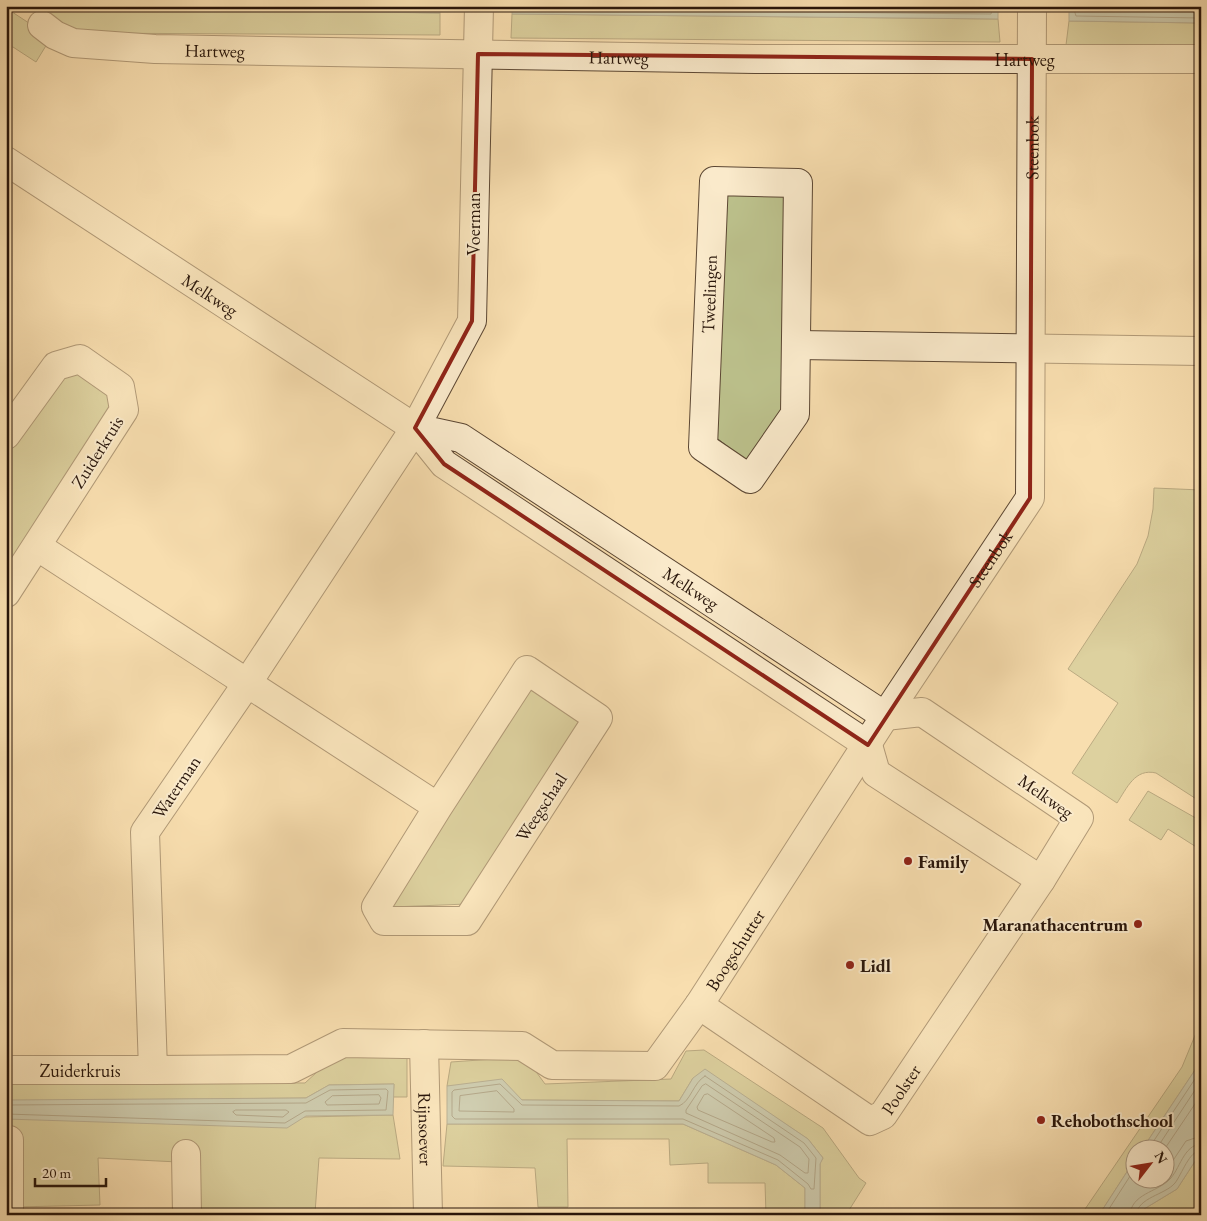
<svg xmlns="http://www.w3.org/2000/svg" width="1207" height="1221" viewBox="0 0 1207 1221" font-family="'EB Garamond',serif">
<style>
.green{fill:#bcc18c;stroke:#726b4b}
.water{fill:#a0bab4;stroke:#707870}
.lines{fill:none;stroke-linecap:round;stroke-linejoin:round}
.shore{stroke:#64685f;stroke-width:1}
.minor-casing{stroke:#5c4733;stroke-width:30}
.minor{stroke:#faeacb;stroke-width:28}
.marked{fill:none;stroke:#8f2418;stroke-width:4;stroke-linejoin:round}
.poi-dot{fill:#8f2418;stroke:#faeacb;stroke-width:2}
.labels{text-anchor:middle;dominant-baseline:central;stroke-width:4;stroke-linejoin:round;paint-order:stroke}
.street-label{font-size:18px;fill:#28150a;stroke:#faeacb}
.poi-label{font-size:18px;font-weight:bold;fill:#28150a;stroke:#faeacb;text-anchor:start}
</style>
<rect width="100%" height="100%" fill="#f8deaf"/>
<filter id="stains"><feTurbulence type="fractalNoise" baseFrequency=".004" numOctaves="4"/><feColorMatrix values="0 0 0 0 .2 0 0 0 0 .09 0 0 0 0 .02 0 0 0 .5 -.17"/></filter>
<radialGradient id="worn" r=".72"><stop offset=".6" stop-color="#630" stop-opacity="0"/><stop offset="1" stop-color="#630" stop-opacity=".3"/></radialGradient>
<g class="green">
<path d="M 25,6 L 440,13 L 440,35 L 74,33 L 46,20 Z"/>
<path d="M 6,8 L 35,27 L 47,44 L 36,62 L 13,47 L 6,47 Z"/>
<path d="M 512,14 L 998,19 L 1000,42 L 511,38 Z"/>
<path d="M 1069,21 L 1201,23 L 1201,46 L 1066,45 Z"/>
<path d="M 723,192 L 789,193 L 783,412 L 748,462 L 714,436 Z"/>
<path d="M 79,369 L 112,391 L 114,411 L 6,582 L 6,452 L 57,375 Z"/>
<path d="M 1154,488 L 1201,490 L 1201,802 L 1156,773 C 1135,768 1127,788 1117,803 L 1072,773 L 1118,703 L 1068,669 L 1137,564 L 1148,536 L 1153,509 Z"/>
<path d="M 531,685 L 586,722 L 467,904 L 392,907 L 388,902 Z"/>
<path d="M 1148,791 L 1201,821 L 1201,850 L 1168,829 L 1161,840 L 1129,820 Z"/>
<path d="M 1201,1021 L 1201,1061 L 1143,1148 L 1134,1148 L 1134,1161 L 1099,1215 L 1081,1215 L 1182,1067 Z"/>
<path d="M 341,1050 L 407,1050 L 407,1097 L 393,1097 L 394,1084 L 329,1085 L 306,1098 L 6,1101 L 6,1081 L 305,1083 Z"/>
<path d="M 704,1050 L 823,1128 L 859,1178 L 866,1183 L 846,1215 L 820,1215 L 820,1163 L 823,1158 L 808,1139 L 728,1086 L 693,1078 L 679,1101 L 521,1100 L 447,1086 L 451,1062 L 508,1058 L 529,1062 L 545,1084 L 671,1079 L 686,1051 Z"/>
<path d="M 393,1115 L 400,1159 L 319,1158 L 315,1213 L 198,1213 L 198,1163 L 98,1158 L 100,1205 L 15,1207 L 6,1145 L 6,1116 L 304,1117 Z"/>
<path d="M 447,1124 L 683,1124 L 776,1165 L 805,1188 L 805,1215 L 766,1215 L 765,1183 L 708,1183 L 708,1163 L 670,1165 L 669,1139 L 567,1139 L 568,1207 L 538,1207 L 535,1168 L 443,1166 Z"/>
<path d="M 1201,1152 L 1201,1215 L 1140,1215 L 1144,1209 L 1177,1189 Z"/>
</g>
<g class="water">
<path d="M 66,6 L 440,6 L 440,13 L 75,8 Z"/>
<path d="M 512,6 L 998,6 L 998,19 L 512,14 Z"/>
<path d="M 1069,6 L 1201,6 L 1201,23 L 1069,21 Z"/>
<path d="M 1201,1061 L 1201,1152 L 1177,1189 L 1144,1209 L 1140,1215 L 1099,1215 L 1134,1161 L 1134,1178 L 1164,1178 L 1164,1148 L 1143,1148 Z"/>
<path d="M 705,1069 L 808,1139 L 823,1158 L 820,1164 L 820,1215 L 805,1215 L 805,1188 L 776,1165 L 683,1124 L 447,1124 L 447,1086 L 502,1079 L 522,1100 L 679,1101 L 693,1078 Z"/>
<path d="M 394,1084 L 393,1115 L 306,1116 L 287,1128 L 6,1119 L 6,1100 L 306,1098 L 329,1085 Z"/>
</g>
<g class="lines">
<g class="shore">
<path d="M 319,6 L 435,6"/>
<path d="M 517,6 L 520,9 L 991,14 L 993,6"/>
<path d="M 850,6 L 987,6"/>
<path d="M 1073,6 L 1076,16 L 1201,18"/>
<path d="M 1080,6 L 1082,10 L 1201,12"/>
<path d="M 705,1076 L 804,1143 L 816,1158 L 814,1189 L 811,1189 L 808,1184 L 778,1160 L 683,1119 L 455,1119 L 452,1116 L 452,1092 L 454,1090 L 500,1084 L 522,1105 L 679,1106 C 691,1101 693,1083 705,1076 Z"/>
<path d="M 706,1084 L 800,1147 L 809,1159 L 808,1173 L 805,1173 L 780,1155 L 686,1113 L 686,1110 L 702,1086 Z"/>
<path d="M 497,1091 L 514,1109 L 514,1112 L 459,1111 L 460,1096 Z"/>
<path d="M 708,1094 L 774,1138 L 775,1142 L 772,1142 L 698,1110 L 697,1107 L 704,1095 Z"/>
<path d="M 379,1095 L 381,1098 L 379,1104 L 327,1105 L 325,1102 L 332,1096 Z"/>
<path d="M 6,1105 L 306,1103 L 330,1090 L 386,1089 L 388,1091 L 386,1110 L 305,1111 L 285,1123 L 6,1114"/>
<path d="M 236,1110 L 286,1110 L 289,1112 L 283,1117 L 236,1115 L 233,1112 Z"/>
<path d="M 1149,1148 L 1201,1070"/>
<path d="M 1157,1148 L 1201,1081"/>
<path d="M 1164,1150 L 1201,1095"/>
<path d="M 1164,1174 L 1186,1141 L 1201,1136"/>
<path d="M 1105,1215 L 1134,1170"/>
<path d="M 1130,1215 C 1131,1194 1157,1192 1169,1180 C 1180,1170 1183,1145 1201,1144"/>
<path d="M 1136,1215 C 1138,1197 1165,1195 1175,1183 C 1182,1174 1189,1151 1201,1150"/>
</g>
<defs>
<g id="minor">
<path id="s1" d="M 479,6 L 472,321 L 415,428 L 248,682 L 145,832 L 153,1070 L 291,1069 L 343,1043 L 522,1046 L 552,1065 L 655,1066 L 699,1005 L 885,716 L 1030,498 L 1032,6"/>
<path id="s2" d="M 42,25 L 55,35 L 73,43 L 155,49 L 755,59 L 1201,59"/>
<path id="s3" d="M 6,161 L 415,428"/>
<path d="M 714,181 L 798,183 L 795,414 L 750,479 L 703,447 Z"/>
<path d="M 798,345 L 1201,351"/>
<path d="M 415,428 L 461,438 L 885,716 L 922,712 L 1079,818 L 1041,880 L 876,773 L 868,745 L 444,464 Z"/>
<path d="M 6,435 L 56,366 L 80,359 L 120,387 L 124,410 L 6,593"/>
<path d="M 38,547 L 438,807 L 527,670 L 598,718 L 467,921 L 384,921 L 376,907 L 438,807"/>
<path id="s4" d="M 699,1005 L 870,1121 L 883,1115 L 1041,880"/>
<path id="s5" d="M 424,1044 L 428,1215"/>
<path id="s6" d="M 6,1070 L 153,1070"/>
<path d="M 9,1140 L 9,1215"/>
<path d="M 186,1154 L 187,1215"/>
</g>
</defs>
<use href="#minor" class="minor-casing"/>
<use href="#minor" class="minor"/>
</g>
<path d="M0 0H1207V1221H0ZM 478,54 L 1032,59 L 1030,498 L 868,745 L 444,464 L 415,428 L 472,321 Z" fill="#f8deaf" fill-opacity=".55" fill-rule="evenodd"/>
<path class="marked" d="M 478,54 L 1032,59 L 1030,498 L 868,745 L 444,464 L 415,428 L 472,321 Z"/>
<g class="poi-dot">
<circle cx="908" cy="861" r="5"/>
<circle cx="1138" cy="924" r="5"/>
<circle cx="850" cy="965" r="5"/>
<circle cx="1041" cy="1120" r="5"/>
</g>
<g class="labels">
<g class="street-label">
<text stroke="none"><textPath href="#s2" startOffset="178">Hartweg</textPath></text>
<text stroke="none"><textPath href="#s2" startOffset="582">Hartweg</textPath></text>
<text stroke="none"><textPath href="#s2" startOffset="988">Hartweg</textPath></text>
<text stroke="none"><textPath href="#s1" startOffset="2705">Steenbok</textPath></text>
<text transform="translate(473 224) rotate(-90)">Voerman</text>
<text stroke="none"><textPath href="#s3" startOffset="244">Melkweg</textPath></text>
<text transform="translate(709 294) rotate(-88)">Tweelingen</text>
<text transform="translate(97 452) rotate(-58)">Zuiderkruis</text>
<text stroke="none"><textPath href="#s1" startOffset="2282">Steenbok</textPath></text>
<text transform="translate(691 588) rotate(33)">Melkweg</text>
<text transform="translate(176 787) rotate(-56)">Waterman</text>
<text transform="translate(1046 796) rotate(35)">Melkweg</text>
<text transform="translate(541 807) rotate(-57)">Weegschaal</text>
<text stroke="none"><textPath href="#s1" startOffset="1815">Boogschutter</textPath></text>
<text stroke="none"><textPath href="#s6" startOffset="74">Zuiderkruis</textPath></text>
<text stroke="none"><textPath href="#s4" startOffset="252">Poolster</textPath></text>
<text stroke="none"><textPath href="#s5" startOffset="85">Rijnsoever</textPath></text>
</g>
<g class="poi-label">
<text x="918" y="861">Family</text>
<text x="1128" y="924" text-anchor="end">Maranathacentrum</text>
<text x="860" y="965">Lidl</text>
<text x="1051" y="1120">Rehobothschool</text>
</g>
</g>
<rect width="1207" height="1221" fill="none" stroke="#f8deaf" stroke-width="25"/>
<rect x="8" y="8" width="1192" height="1206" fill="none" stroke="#28150a" stroke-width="2.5"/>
<rect x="12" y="12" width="1182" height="1196" fill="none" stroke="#28150a"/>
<g transform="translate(1150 1164) rotate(59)"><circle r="24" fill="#faeacb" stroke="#a6957e"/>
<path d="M0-4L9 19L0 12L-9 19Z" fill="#8f2418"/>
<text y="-8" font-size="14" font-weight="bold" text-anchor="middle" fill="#28150a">N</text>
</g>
<path d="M35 1178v8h71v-8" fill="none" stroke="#28150a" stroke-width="2.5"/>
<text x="42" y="1178" font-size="15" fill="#28150a" stroke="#faeacb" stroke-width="4" paint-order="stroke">20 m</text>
<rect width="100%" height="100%" filter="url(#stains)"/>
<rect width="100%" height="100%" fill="url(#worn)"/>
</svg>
